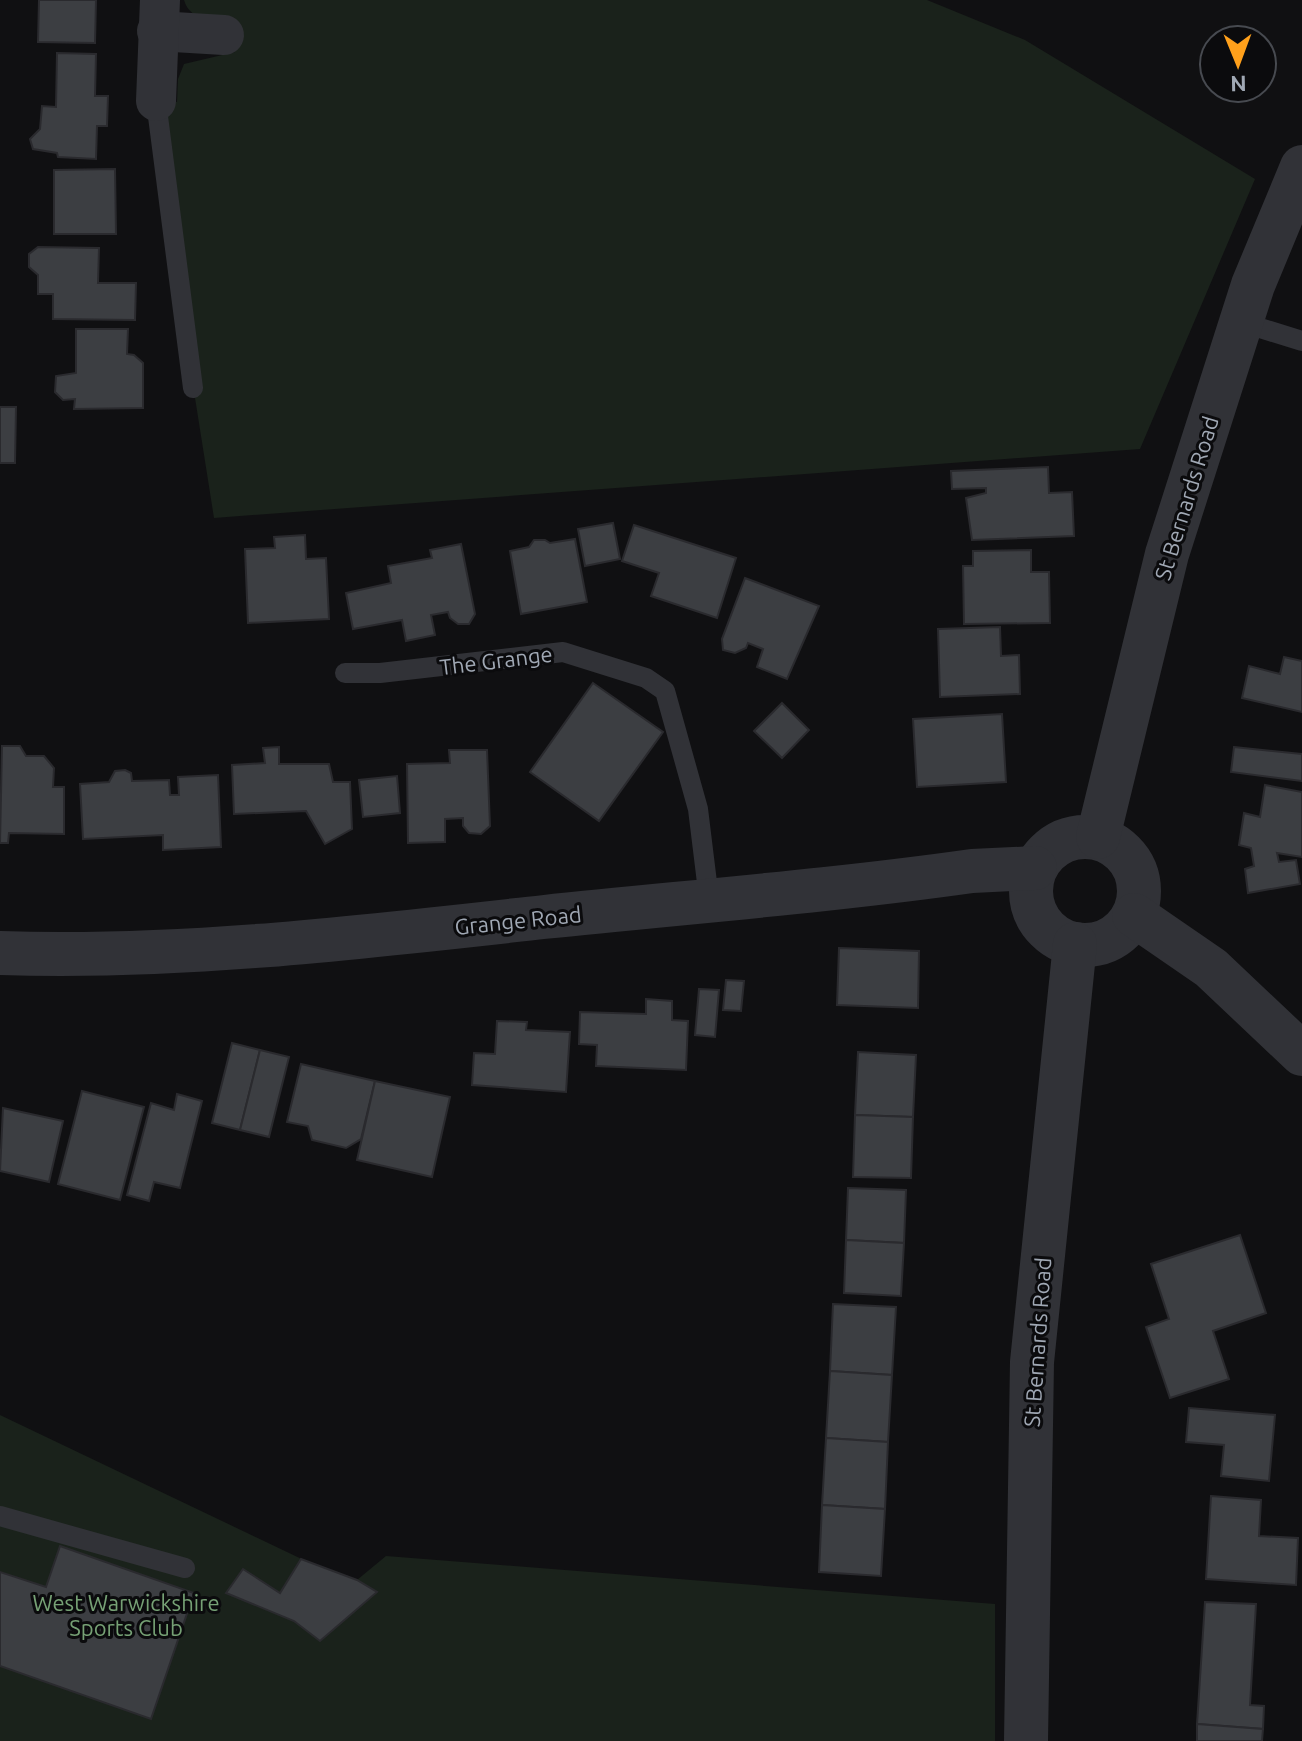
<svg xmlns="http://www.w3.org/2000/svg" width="1302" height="1741" viewBox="0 0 1302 1741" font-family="Ubuntu,sans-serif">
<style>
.green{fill:#1a221b}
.building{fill:#3c3e42;stroke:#2a2a2e;stroke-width:2}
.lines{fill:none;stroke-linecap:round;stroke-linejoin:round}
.service{stroke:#313237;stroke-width:20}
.minor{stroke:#313237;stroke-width:40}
.tertiary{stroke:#313237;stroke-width:44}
.labels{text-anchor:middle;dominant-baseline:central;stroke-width:6;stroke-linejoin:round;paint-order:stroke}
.street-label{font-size:22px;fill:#a0a8b4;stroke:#0b0b0d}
.park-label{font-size:22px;fill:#76a175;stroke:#0b0b0d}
</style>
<rect width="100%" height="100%" fill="#101012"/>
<g class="green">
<path d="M 184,0 L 927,0 L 1025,40 L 1255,179 L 1140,449 L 214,518 L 180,303 L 156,101 L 177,102 L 178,79 L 184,64 L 235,52 L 235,23 C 216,21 190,22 184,0 Z"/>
<path d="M 0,1415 L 310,1563 L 357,1580 L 386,1556 L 995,1604 L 995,1741 L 0,1741 Z"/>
</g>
<g class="building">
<path d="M 39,0 L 96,0 L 95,43 L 38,42 Z"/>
<path d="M 57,53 L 96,54 L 95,96 L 108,96 L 107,126 L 97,126 L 96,159 L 58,157 L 57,153 L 33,149 L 30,139 L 40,129 L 42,106 L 56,107 Z"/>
<path d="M 115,169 L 116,234 L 54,234 L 54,170 Z"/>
<path d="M 38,247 L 99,248 L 98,283 L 136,283 L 135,320 L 53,319 L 53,294 L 38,294 L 38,275 L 29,267 L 29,254 Z"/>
<path d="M 76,329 L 128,329 L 127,354 L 134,355 L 143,363 L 143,408 L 74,409 L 75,399 L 63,400 L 55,392 L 56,376 L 76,373 Z"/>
<path d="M 0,407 L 16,407 L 15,463 L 0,463 Z"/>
<path d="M 1048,467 L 1049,493 L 1072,492 L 1074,536 L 972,540 L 966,498 L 986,493 L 986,488 L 952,489 L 951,471 Z"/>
<path d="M 613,523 L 620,559 L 585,566 L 578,529 Z"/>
<path d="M 634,525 L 736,558 L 717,618 L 651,596 L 659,573 L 622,561 Z"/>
<path d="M 305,535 L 306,559 L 326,558 L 329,619 L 248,623 L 245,549 L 275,548 L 274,537 Z"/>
<path d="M 575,539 L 587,602 L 521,614 L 510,551 L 529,547 L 534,540 L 545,540 L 550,543 Z"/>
<path d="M 461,544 L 475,614 L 469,624 L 458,624 L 450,618 L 448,612 L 431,615 L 435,635 L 406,641 L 402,620 L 353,629 L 346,593 L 391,583 L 388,566 L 432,558 L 430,550 Z"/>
<path d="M 1031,550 L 1031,572 L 1049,572 L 1050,623 L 964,624 L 963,566 L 973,566 L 973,551 Z"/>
<path d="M 745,578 L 819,606 L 787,679 L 757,667 L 763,649 L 748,643 L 746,648 L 735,653 L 723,650 L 722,639 Z"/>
<path d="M 1000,627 L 1001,656 L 1019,655 L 1020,694 L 940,697 L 938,629 Z"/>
<path d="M 1284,657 L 1302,661 L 1302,712 L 1242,698 L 1249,666 L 1280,674 Z"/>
<path d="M 593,683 L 663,732 L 599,821 L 530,772 Z"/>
<path d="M 782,703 L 809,730 L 782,758 L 754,731 Z"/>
<path d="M 1002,714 L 1006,782 L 917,787 L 913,719 Z"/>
<path d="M 2,746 L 20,746 L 26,756 L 44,756 L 54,768 L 53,787 L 64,787 L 64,834 L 9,833 L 8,843 L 0,843 Z"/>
<path d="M 279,747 L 279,764 L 329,764 L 333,782 L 350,782 L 352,829 L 325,844 L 306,811 L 234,814 L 232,765 L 265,763 L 263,748 Z"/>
<path d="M 1234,747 L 1302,754 L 1302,781 L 1231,772 Z"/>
<path d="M 449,750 L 487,750 L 490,826 L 481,834 L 469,833 L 463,826 L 463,818 L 445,819 L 445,842 L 408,843 L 407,764 L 450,763 Z"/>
<path d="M 125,770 L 131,773 L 132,781 L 169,780 L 170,795 L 179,795 L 178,777 L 218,775 L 221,847 L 163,850 L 163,835 L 83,839 L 80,784 L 109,782 L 115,771 Z"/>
<path d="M 397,776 L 400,813 L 363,817 L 359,780 Z"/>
<path d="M 1265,785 L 1302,792 L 1302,857 L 1277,853 L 1279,862 L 1296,860 L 1300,884 L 1248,893 L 1245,869 L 1254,866 L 1251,848 L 1239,845 L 1244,813 L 1260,817 Z"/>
<path d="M 839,948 L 919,951 L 918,1008 L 837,1005 Z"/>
<path d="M 726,980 L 744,981 L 741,1011 L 723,1010 Z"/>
<path d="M 699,989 L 719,990 L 715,1037 L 695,1035 Z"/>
<path d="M 646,999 L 672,1001 L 672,1020 L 688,1021 L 686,1070 L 596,1066 L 597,1045 L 579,1044 L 580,1012 L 646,1014 Z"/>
<path d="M 497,1021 L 527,1022 L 526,1030 L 570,1032 L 566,1092 L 472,1085 L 474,1053 L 495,1054 Z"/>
<path d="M 232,1043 L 260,1050 L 240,1130 L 212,1123 Z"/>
<path d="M 260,1050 L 289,1057 L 269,1137 L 240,1130 Z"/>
<path d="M 858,1052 L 916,1055 L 913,1117 L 855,1115 Z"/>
<path d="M 301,1064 L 375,1081 L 361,1139 L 346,1148 L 312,1140 L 308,1126 L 287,1122 Z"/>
<path d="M 375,1081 L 450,1097 L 432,1177 L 357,1160 Z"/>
<path d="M 82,1091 L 144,1107 L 120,1200 L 58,1184 Z"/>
<path d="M 177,1094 L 202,1101 L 180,1188 L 154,1182 L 149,1201 L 127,1195 L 151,1103 L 174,1110 Z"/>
<path d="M 3,1108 L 63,1121 L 49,1182 L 0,1171 Z"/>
<path d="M 855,1115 L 913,1117 L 911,1178 L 853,1177 Z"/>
<path d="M 848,1188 L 906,1190 L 904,1243 L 846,1240 Z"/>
<path d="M 1240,1235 L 1266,1313 L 1213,1331 L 1229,1379 L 1170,1398 L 1146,1327 L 1169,1319 L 1151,1264 Z"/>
<path d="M 846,1240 L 904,1243 L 901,1296 L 844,1293 Z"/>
<path d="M 833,1304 L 896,1307 L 892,1375 L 830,1371 Z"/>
<path d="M 830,1371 L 892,1375 L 888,1442 L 826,1438 Z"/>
<path d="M 1189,1408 L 1275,1415 L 1269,1481 L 1221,1476 L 1224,1445 L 1186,1442 Z"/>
<path d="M 826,1438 L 888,1442 L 885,1509 L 822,1505 Z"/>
<path d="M 1211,1496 L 1261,1500 L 1259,1536 L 1298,1538 L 1296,1585 L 1206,1579 Z"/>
<path d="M 822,1505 L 885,1509 L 881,1576 L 819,1572 Z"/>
<path d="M 60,1546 L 194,1593 L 151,1719 L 0,1666 L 0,1572 L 46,1587 Z"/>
<path d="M 301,1559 L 357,1580 L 377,1592 L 320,1641 L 294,1621 L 226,1593 L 243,1569 L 280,1593 Z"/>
<path d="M 1205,1602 L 1256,1604 L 1250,1705 L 1264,1706 L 1263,1729 L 1197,1724 Z"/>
<path d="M 1197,1724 L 1263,1729 L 1262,1741 L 1197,1741 Z"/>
</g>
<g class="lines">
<g class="service">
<path d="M 156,101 L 193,388"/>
<path d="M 1241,322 L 1302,341"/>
<path d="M 345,673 L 380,673 L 563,652 L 646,678 L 665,691 L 698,809 L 709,899"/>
<path d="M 0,1516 L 185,1568"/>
</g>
<g class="minor">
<path d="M 157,31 L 224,35"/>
<path d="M 156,101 L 160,0"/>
</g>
<g class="tertiary">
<circle cx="1085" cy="891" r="54"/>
<path d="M 1098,837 L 1167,554 L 1253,285 L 1302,167"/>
<path d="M 1134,915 L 1211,968 L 1302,1054"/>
<path d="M 0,953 C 182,959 363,937 544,917 C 687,902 830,891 972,871 L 1035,868"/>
<path d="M 1026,1741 L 1032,1362 L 1075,944"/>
</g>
</g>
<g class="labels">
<g class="street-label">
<text transform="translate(1186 498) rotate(-73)">St Bernards Road</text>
<text transform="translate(496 660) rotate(-7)">The Grange</text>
<text transform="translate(518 920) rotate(-6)">Grange Road</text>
<text transform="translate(1037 1342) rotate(-86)">St Bernards Road</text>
</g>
<g class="park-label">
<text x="126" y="1602">West Warwickshire<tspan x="126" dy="25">Sports Club</tspan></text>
</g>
</g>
<g transform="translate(1238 64) rotate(179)"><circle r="38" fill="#0b0b0d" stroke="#474a50" stroke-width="2"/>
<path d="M0-6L14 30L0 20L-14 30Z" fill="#ffa01b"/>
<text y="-12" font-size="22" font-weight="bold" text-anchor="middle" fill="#a0a8b4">N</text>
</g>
</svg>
